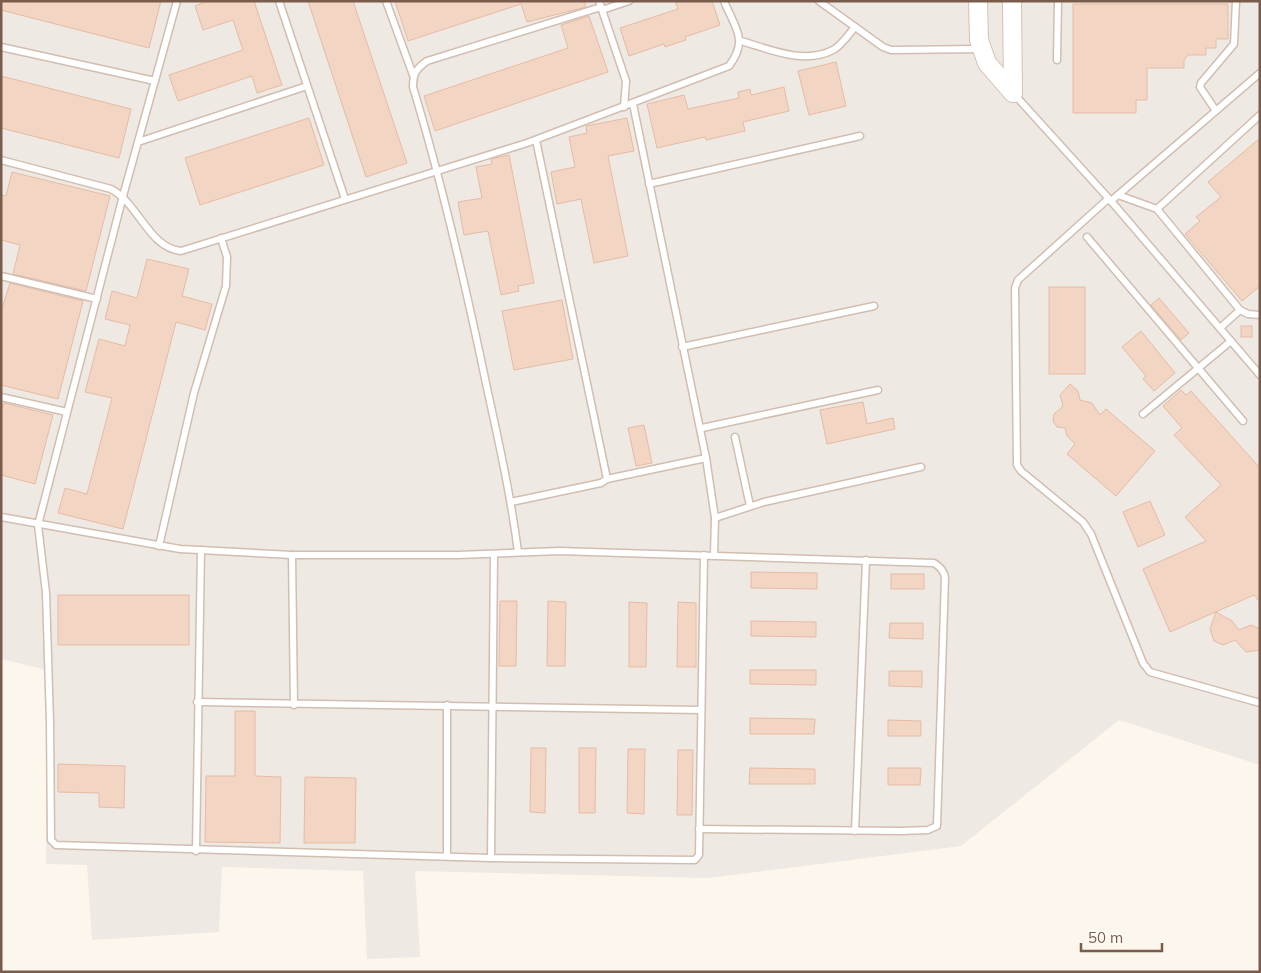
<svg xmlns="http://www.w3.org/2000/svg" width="1261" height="973" viewBox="0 0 1261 973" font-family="Mulish,sans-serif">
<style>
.industrial{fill:#efe9e4}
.building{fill:#f3d5c3;stroke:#e6bba3}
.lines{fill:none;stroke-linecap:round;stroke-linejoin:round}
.lane-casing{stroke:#d1beb0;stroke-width:9}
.secondary-casing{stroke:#d6c0b0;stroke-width:20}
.lane{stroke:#fff;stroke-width:6}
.secondary{stroke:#fff;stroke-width:18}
</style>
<rect width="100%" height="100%" fill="#fdf6ec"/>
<path class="industrial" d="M 1,1 L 1260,1 L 1260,765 L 1119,720 L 961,846 L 708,878 L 415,871 L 420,957 L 367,959 L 363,871 L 222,867 L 219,932 L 92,940 L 87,865 L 46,864 L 47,670 L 1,659 Z"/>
<g class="building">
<path d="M 1,1 L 161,1 L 149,48 L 1,10 Z"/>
<path d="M 207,1 L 254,1 L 282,85 L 257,93 L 252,76 L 178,101 L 169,75 L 243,50 L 233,20 L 203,30 L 195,6 Z"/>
<path d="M 308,1 L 353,1 L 407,163 L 366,177 Z"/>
<path d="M 395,1 L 584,1 L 586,7 L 527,22 L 521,4 L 408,41 Z"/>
<path d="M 675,1 L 712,1 L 720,25 L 685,37 L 686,40 L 665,47 L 664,44 L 629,56 L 620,28 L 678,9 Z"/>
<path d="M 1073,4 L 1228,4 L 1228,39 L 1216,39 L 1216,48 L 1206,48 L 1206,55 L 1188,55 L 1184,60 L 1184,68 L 1147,68 L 1147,100 L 1136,100 L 1136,113 L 1073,113 Z"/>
<path d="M 589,16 L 608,72 L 435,131 L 424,96 L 568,48 L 561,25 Z"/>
<path d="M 836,62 L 846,106 L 809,115 L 798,71 Z"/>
<path d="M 1,76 L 131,109 L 119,158 L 1,128 Z"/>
<path d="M 784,87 L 789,111 L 743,122 L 745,131 L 706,140 L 705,137 L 657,148 L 647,104 L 684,95 L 688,109 L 739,98 L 738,92 L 750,89 L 751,95 Z"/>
<path d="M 309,118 L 324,165 L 200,205 L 185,158 Z"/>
<path d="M 627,118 L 634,151 L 608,156 L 628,256 L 594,263 L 581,199 L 557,204 L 551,172 L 575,167 L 569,137 L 587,133 L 586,126 Z"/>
<path d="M 1260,138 L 1260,286 L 1242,301 L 1185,234 L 1200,221 L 1196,217 L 1221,197 L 1208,182 Z"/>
<path d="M 509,155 L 534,283 L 518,286 L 519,291 L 501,295 L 488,231 L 464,235 L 458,202 L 482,198 L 476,167 L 492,164 L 491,159 Z"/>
<path d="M 12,172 L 110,196 L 86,291 L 13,274 L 20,245 L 1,240 L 1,195 L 6,196 Z"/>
<path d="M 147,259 L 189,269 L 182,296 L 212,304 L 205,330 L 176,322 L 123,529 L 58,513 L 65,488 L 87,494 L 112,398 L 85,392 L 99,339 L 125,346 L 130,325 L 105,319 L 112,291 L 137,298 Z"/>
<path d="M 10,283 L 83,301 L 58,399 L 1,385 L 1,312 Z"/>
<rect x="1049" y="287" width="36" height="87"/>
<path d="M 1159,298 L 1189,333 L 1181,340 L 1151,305 Z"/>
<path d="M 562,300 L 573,359 L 514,370 L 502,311 Z"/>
<rect x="1241" y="326" width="11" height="11"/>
<path d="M 1141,331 L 1175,373 L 1154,391 L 1143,379 L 1146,376 L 1122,347 Z"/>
<path d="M 1070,384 L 1078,391 L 1080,400 L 1092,403 L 1100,415 L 1106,409 L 1155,451 L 1116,496 L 1067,454 L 1075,444 L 1067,436 L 1065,428 L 1057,427 L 1053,421 L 1054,414 L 1063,406 L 1060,395 Z"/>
<path d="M 1181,390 L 1186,395 L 1191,391 L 1260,468 L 1260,602 L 1254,595 L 1170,632 L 1143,569 L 1206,541 L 1185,517 L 1221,485 L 1174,435 L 1182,428 L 1163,406 Z"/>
<path d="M 863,402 L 867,424 L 893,418 L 895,429 L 827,444 L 820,410 Z"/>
<path d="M 4,403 L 53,415 L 35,484 L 1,475 L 1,412 Z"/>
<path d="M 644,425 L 652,463 L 636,466 L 628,428 Z"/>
<path d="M 1150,501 L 1165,535 L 1138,547 L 1123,512 Z"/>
<path d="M 751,572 L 817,573 L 817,589 L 751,588 Z"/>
<rect x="891" y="574" width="33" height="15"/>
<rect x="58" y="595" width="131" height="50"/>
<path d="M 500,601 L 517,601 L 516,666 L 499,666 Z"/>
<path d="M 548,601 L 566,602 L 565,666 L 547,666 Z"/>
<path d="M 629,602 L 647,603 L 646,667 L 629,667 Z"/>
<path d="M 678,602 L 696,603 L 696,667 L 677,667 Z"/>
<path d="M 1216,612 L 1232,621 L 1239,630 L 1251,625 L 1260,629 L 1260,650 L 1246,652 L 1235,640 L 1223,645 L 1214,641 L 1210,629 Z"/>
<path d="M 751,621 L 816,622 L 816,637 L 751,636 Z"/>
<path d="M 890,623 L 923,623 L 923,639 L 889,638 Z"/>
<path d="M 750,670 L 816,670 L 816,685 L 750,684 Z"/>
<path d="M 889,671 L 922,671 L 922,687 L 889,686 Z"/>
<path d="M 235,711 L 255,711 L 255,776 L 281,777 L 280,843 L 205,842 L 206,776 L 235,776 Z"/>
<path d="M 750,718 L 815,719 L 814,734 L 750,734 Z"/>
<path d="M 888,720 L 921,721 L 921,736 L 888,736 Z"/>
<path d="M 531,748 L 546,748 L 545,813 L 530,812 Z"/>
<path d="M 579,748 L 596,748 L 595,813 L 579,813 Z"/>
<path d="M 628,749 L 645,749 L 644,814 L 627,813 Z"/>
<path d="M 678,750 L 693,750 L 692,815 L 677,815 Z"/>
<path d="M 58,764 L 125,766 L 124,808 L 99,807 L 99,793 L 58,792 Z"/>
<path d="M 750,768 L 815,769 L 815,784 L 749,784 Z"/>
<path d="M 888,768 L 921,768 L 920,785 L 888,785 Z"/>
<path d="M 305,777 L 356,778 L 355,843 L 304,843 Z"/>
</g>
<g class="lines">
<defs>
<g id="lane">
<path d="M 177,1 L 123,196 L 38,525 L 46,593 L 50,722 L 51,840 L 56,845 L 491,858"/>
<path d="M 279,1 L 345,199"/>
<path d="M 386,1 L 413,75"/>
<path d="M 599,1 L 626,81 L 624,107"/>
<path d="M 819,1 L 883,47 L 891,50 L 981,49"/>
<path d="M 602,10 L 629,1"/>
<path d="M 741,41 C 769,49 804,65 833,50 C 841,46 849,34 855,27"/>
<path d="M 1,47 L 155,81"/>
<path d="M 1057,60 L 1058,1"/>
<path d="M 1014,94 L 1111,201 L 1260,375"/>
<path d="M 1216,111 L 1200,87 L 1201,83 L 1234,44 L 1236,1"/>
<path d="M 536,140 L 607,479"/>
<path d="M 138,142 L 307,86"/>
<path d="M 1,160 L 111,189 C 139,204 149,248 181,251 L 527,143 L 729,66 C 749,40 735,28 724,1"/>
<path d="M 649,184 L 860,136"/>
<path d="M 1118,195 L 1157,209 L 1240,310 L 1248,314 L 1260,315"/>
<path d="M 1108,199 L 1018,280 L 1015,288 L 1017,465 L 1021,471 L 1083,522 L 1091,534 L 1143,663 L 1150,672 L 1260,703"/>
<path d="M 1111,201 L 1260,73"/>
<path d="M 1157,209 L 1260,115"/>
<path d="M 1087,237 L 1243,421"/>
<path d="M 1,276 L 97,299"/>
<path d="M 1220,328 L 1240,310"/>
<path d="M 682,347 L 874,306"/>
<path d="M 1,397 L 67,412"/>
<path d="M 1143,414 L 1231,341"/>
<path d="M 702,428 L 878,390"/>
<path d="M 735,437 L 750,506"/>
<path d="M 706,458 L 715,518 L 714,555"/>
<path d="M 511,502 L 601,483 L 607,479 L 706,458 L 633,104"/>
<path d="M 1,517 L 180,549 L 292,555 L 458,555 L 559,551 L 934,563 C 941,567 944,571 945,578 L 937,826 L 928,830 L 901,831 L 699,829"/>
<path d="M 715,518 L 764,502 L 921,467"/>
<path d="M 159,546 L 194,393 L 226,286 L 227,257 L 221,238"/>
<path d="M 518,552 C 511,497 499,443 487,388 C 466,287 443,186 413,87 C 413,73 416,69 427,61 L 601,7"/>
<path d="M 292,555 L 294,705"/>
<path d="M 494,555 L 491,858 L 695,860 L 699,855 L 704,555"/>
<path d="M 197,702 L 701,710"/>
<path d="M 447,705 L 447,856"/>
<path d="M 855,831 L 866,560"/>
<path d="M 196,851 L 201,550"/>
</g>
<g id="secondary">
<path d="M 978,1 L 979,40 L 987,63 L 1013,93"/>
<path d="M 1012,1 L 1013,93"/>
</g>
</defs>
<use href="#lane" class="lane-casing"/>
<use href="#secondary" class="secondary-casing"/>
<use href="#lane" class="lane"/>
<use href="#secondary" class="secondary"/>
</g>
<rect width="1261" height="973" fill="none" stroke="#7a5c4d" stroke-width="5"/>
<path d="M1081 943v8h81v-8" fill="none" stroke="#7a5c4d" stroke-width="2.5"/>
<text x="1088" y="943" font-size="15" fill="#7a5c4d" stroke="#fffaf3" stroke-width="4" paint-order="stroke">50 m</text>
</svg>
